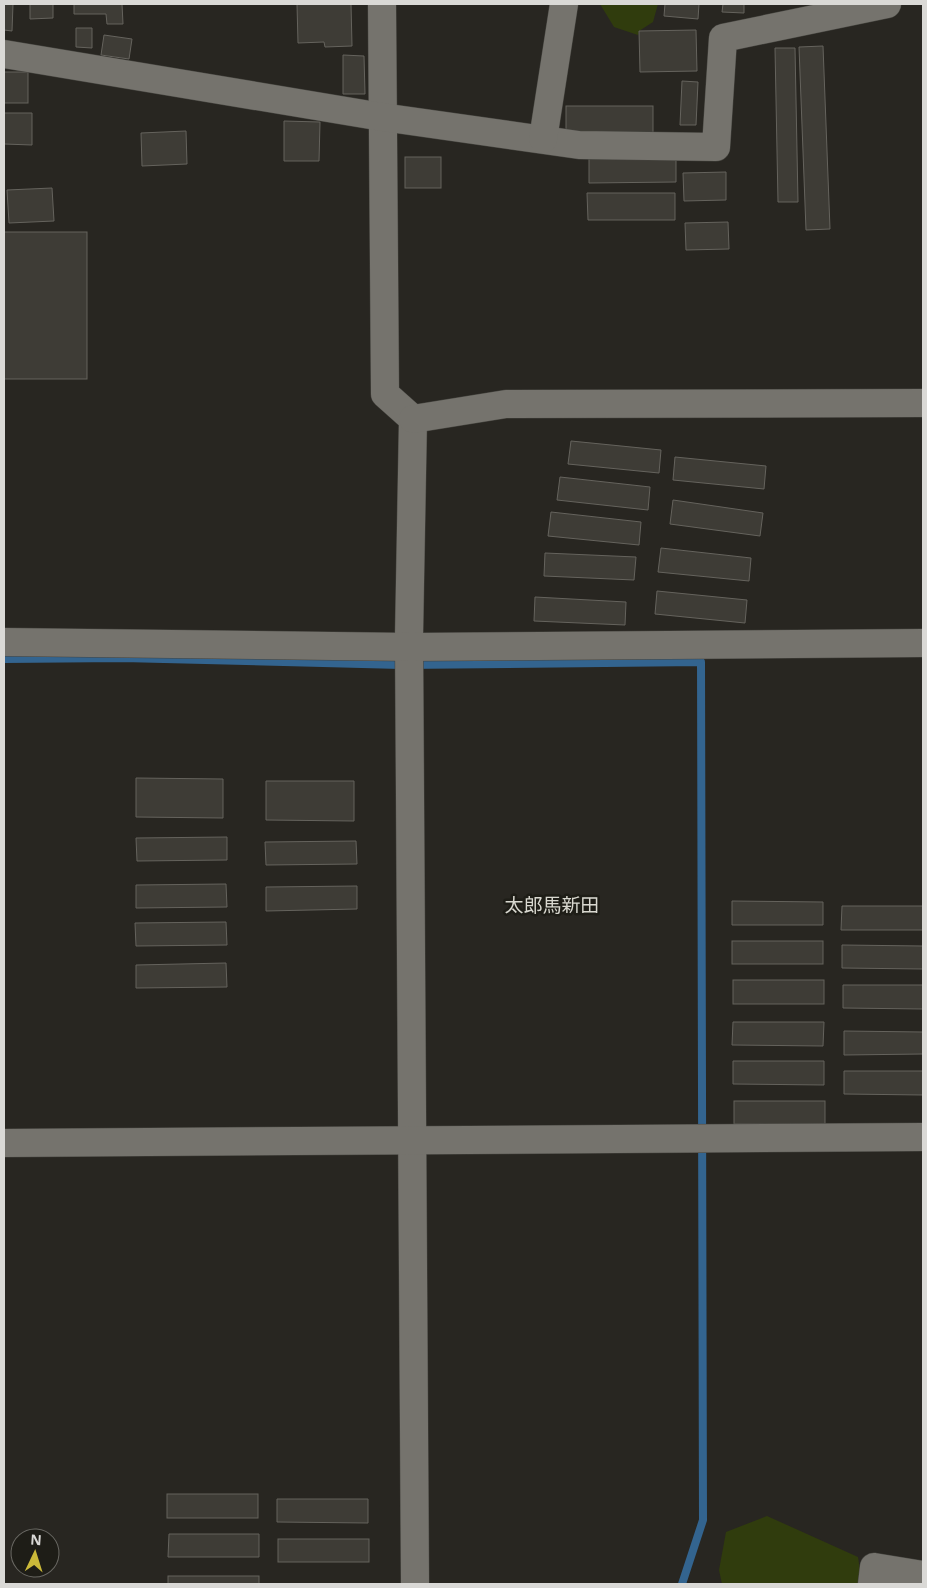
<svg xmlns="http://www.w3.org/2000/svg" width="927" height="1588" viewBox="0 0 927 1588" font-family="'Noto Sans','Noto Sans JP',sans-serif">
<style>
.green{fill:#303c0d}
.lines{fill:none;stroke-linecap:round;stroke-linejoin:round}
.stream{stroke:#33648f;stroke-width:8}
.building{fill:#3e3c36;stroke:#65635d}
.minor-casing{stroke:#45443f;stroke-width:29}
.minor{stroke:#75736d;stroke-width:28}
.labels{text-anchor:middle;dominant-baseline:central;stroke-width:5;stroke-linejoin:round;paint-order:stroke}
.quarter-label{font-size:19px;fill:#d9d8d0;stroke:#1e1d17}
</style>
<rect width="100%" height="100%" fill="#282621"/>
<g class="green">
<path d="M 600,4 L 658,4 L 653,22 L 639,31 L 638,35 L 614,27 Z"/>
<path d="M 767,1516 L 858,1557 L 862,1584 L 722,1584 L 719,1570 L 726,1532 Z"/>
</g>
<g class="lines">
<path class="stream" d="M 4,659 L 123,658 L 401,665 L 701,662 L 703,1520 L 682,1584"/>
</g>
<g class="building">
<path d="M 4,4 L 13,4 L 12,31 L 4,30 Z"/>
<path d="M 30,4 L 53,4 L 53,18 L 30,19 Z"/>
<path d="M 74,4 L 122,4 L 123,24 L 107,24 L 106,14 L 74,14 Z"/>
<path d="M 297,4 L 351,4 L 352,46 L 325,47 L 324,42 L 298,43 Z"/>
<path d="M 665,4 L 699,4 L 698,19 L 664,16 Z"/>
<path d="M 723,4 L 744,4 L 744,13 L 722,12 Z"/>
<path d="M 76,28 L 92,28 L 92,48 L 76,47 Z"/>
<path d="M 696,30 L 697,71 L 640,72 L 639,31 Z"/>
<path d="M 104,35 L 132,39 L 129,59 L 101,55 Z"/>
<path d="M 823,46 L 830,229 L 806,230 L 799,47 Z"/>
<path d="M 775,48 L 795,48 L 798,202 L 778,202 Z"/>
<path d="M 343,55 L 364,56 L 365,94 L 343,94 Z"/>
<rect x="4" y="72" width="24" height="31"/>
<path d="M 682,81 L 698,82 L 696,125 L 680,125 Z"/>
<rect x="566" y="106" width="87" height="27"/>
<path d="M 4,113 L 32,113 L 32,145 L 4,144 Z"/>
<path d="M 284,121 L 320,122 L 319,161 L 284,161 Z"/>
<path d="M 186,131 L 187,164 L 142,166 L 141,133 Z"/>
<path d="M 589,156 L 676,156 L 676,182 L 589,183 Z"/>
<rect x="405" y="157" width="36" height="31"/>
<path d="M 726,172 L 726,200 L 684,201 L 683,173 Z"/>
<path d="M 52,188 L 54,221 L 9,223 L 7,190 Z"/>
<path d="M 587,193 L 675,193 L 675,220 L 588,220 Z"/>
<path d="M 728,222 L 729,249 L 686,250 L 685,223 Z"/>
<rect x="4" y="232" width="83" height="147"/>
<path d="M 571,441 L 661,450 L 659,473 L 568,464 Z"/>
<path d="M 675,457 L 766,466 L 764,489 L 673,480 Z"/>
<path d="M 560,477 L 650,487 L 648,510 L 557,500 Z"/>
<path d="M 673,500 L 763,513 L 760,536 L 670,524 Z"/>
<path d="M 551,512 L 641,522 L 639,545 L 548,536 Z"/>
<path d="M 661,548 L 751,558 L 749,581 L 658,572 Z"/>
<path d="M 545,553 L 636,557 L 634,580 L 544,576 Z"/>
<path d="M 657,591 L 747,600 L 745,623 L 655,614 Z"/>
<path d="M 535,597 L 626,602 L 625,625 L 534,621 Z"/>
<path d="M 136,778 L 223,779 L 223,818 L 136,817 Z"/>
<path d="M 266,781 L 354,781 L 354,821 L 266,820 Z"/>
<path d="M 227,837 L 227,860 L 137,861 L 136,838 Z"/>
<path d="M 356,841 L 357,864 L 266,865 L 265,842 Z"/>
<path d="M 226,884 L 227,907 L 136,908 L 136,885 Z"/>
<path d="M 357,886 L 357,909 L 266,911 L 266,887 Z"/>
<path d="M 732,901 L 823,902 L 823,925 L 732,925 Z"/>
<path d="M 842,906 L 923,906 L 923,930 L 841,930 Z"/>
<path d="M 226,922 L 227,945 L 136,946 L 135,923 Z"/>
<rect x="732" y="941" width="91" height="23"/>
<path d="M 842,945 L 923,946 L 923,969 L 842,968 Z"/>
<path d="M 226,963 L 227,987 L 136,988 L 136,965 Z"/>
<rect x="733" y="980" width="91" height="24"/>
<path d="M 843,985 L 923,985 L 923,1009 L 843,1008 Z"/>
<path d="M 733,1022 L 824,1022 L 823,1046 L 732,1045 Z"/>
<path d="M 844,1031 L 923,1032 L 923,1054 L 844,1055 Z"/>
<path d="M 733,1061 L 824,1061 L 824,1085 L 733,1084 Z"/>
<path d="M 844,1071 L 923,1071 L 923,1095 L 844,1094 Z"/>
<rect x="734" y="1101" width="91" height="23"/>
<rect x="167" y="1494" width="91" height="24"/>
<path d="M 277,1499 L 368,1499 L 368,1523 L 277,1522 Z"/>
<path d="M 169,1534 L 259,1534 L 259,1557 L 168,1557 Z"/>
<rect x="278" y="1539" width="91" height="23"/>
<rect x="168" y="1576" width="91" height="8"/>
</g>
<g class="lines">
<defs>
<g id="minor">
<path d="M 382,4 L 385,394 L 413,419 L 409,637 L 415,1584"/>
<path d="M 4,54 L 382,117 L 579,145 L 716,147 L 723,38 L 887,4"/>
<path d="M 543,139 L 564,4"/>
<path d="M 413,419 L 506,404 L 923,403"/>
<path d="M 4,642 L 411,647 L 923,643"/>
<path d="M 4,1143 L 923,1137"/>
<path d="M 872,1584 L 874,1567 L 923,1575"/>
</g>
</defs>
<use href="#minor" class="minor-casing"/>
<use href="#minor" class="minor"/>
</g>
<g class="labels">
<g class="quarter-label">
<text x="552" y="905">太郎馬新田</text>
</g>
</g>
<rect width="927" height="1588" fill="none" stroke="#dad9d6" stroke-width="10"/>
<g transform="translate(35 1553) rotate(4)"><circle r="24" fill="#1e1d17" stroke="#696863"/>
<path d="M0-4L9 19L0 12L-9 19Z" fill="#cbb939"/>
<text y="-8" font-size="14" font-weight="bold" text-anchor="middle" fill="#dad9d6">N</text>
</g>
</svg>
